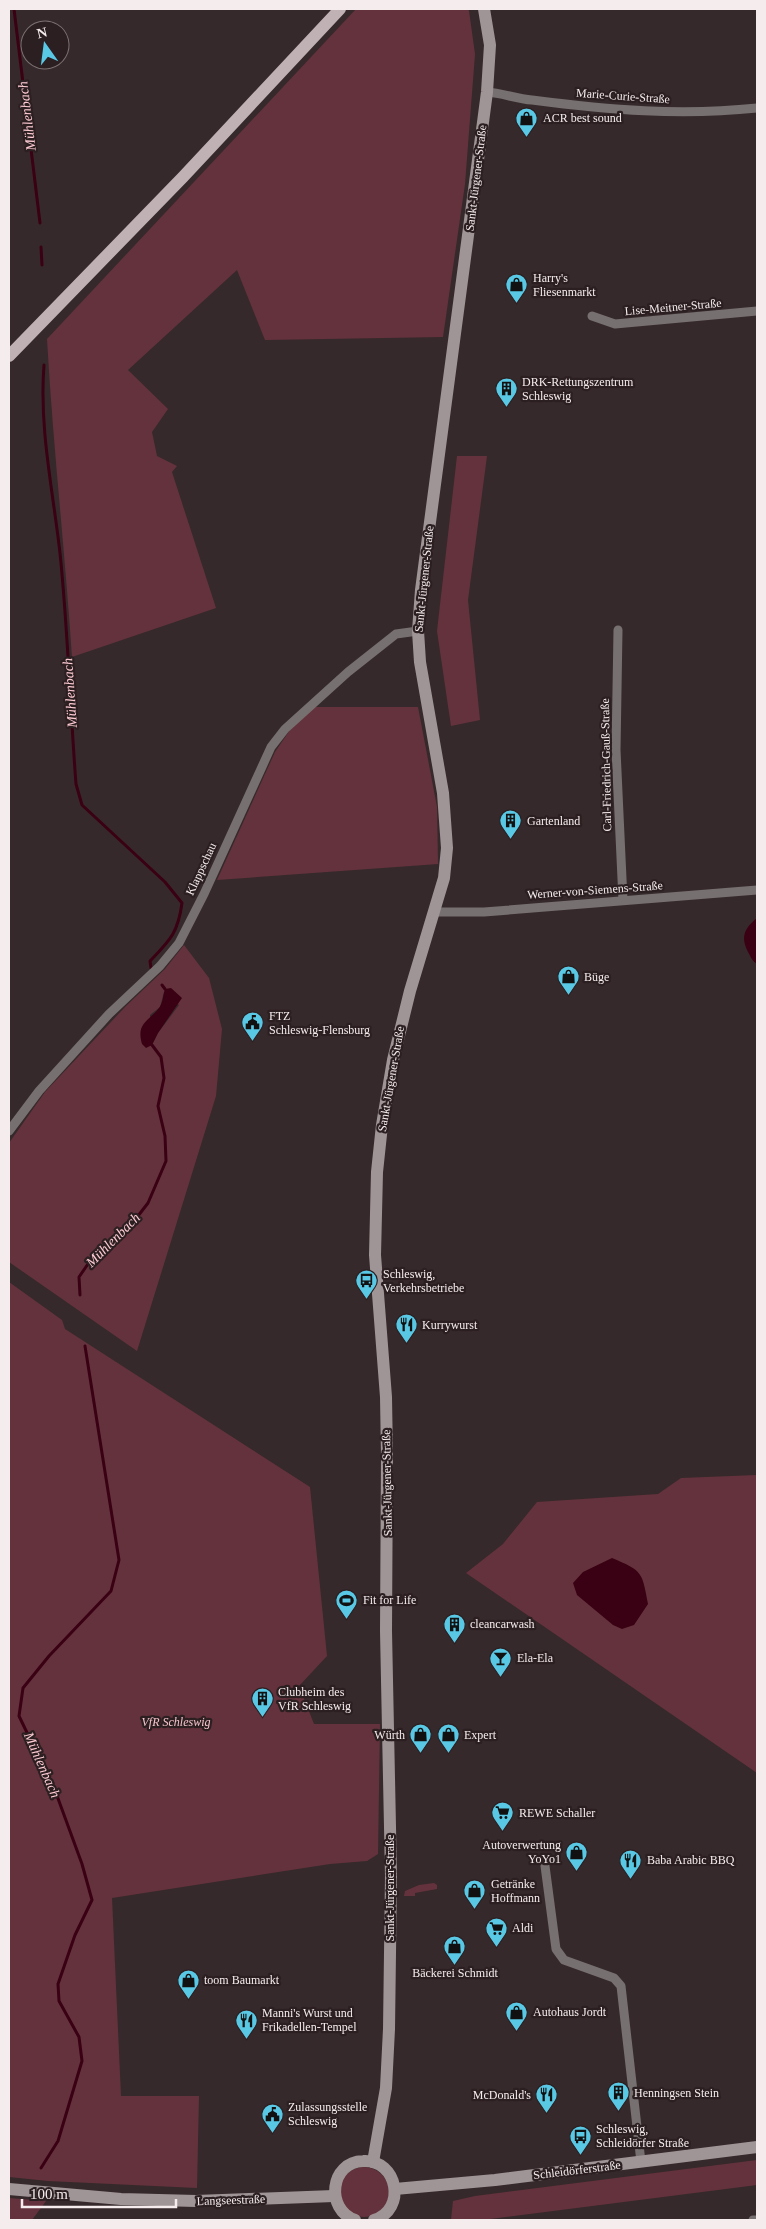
<svg xmlns="http://www.w3.org/2000/svg" width="766" height="2229" viewBox="0 0 766 2229" font-family="Georgia,serif">
<style>
.green{fill:#64323d;fill-rule:evenodd}
.water{fill:#3a0013}
.lines{fill:none;stroke-linecap:round;stroke-linejoin:round}
.stream{stroke:#3a0013;stroke-width:3}
.street{stroke:#767070;stroke-width:9}
.secondary{stroke:#a09596;stroke-width:12}
.primary{stroke:#c0b2b4;stroke-width:12}
.labels{text-anchor:middle;dominant-baseline:central;stroke-width:4.5;stroke-linejoin:round;paint-order:stroke}
.street-label{font-size:12px;fill:#f5eced;stroke:#2c1f21}
.poi-label{font-size:12px;fill:#f5eced;stroke:#2c1f21;text-anchor:start}
.park-label{font-size:12px;font-style:italic;fill:#f6c5cd;stroke:#2c1f21}
.water-label{font-size:14px;font-style:italic;fill:#ffccd4;stroke:#2c1f21}
</style>
<rect width="100%" height="100%" fill="#36292b"/>
<g class="green">
<path d="M 356,9 L 468,9 L 469,11 L 475,54 L 465,184 L 443,337 L 265,340 L 237,270 L 128,370 L 168,409 L 152,432 L 157,456 L 177,466 L 172,472 L 216,608 L 72,657 C 65,551 53,446 47,339 Z"/>
<path d="M 457,456 L 487,456 L 468,600 L 480,720 L 451,726 L 437,631 Z"/>
<path d="M 314,707 L 418,707 L 437,807 L 438,864 L 217,880 L 275,752 L 290,730 Z"/>
<path d="M 184,945 L 209,978 L 222,1029 L 216,1096 L 137,1351 L 9,1262 L 9,1143 L 45,1092 L 126,1006 L 165,969 ZM 164,992 L 179,1005 L 158,1033 L 152,1045 L 150,1015 L 160,1007 Z"/>
<path d="M 9,1282 L 62,1320 L 65,1329 L 310,1487 L 327,1656 L 299,1686 L 314,1724 L 380,1724 L 378,1854 L 367,1861 L 330,1864 L 112,1898 L 121,2096 L 199,2096 L 197,2188 L 48,2181 L 9,2177 Z"/>
<path d="M 757,1475 L 757,1773 L 466,1573 L 503,1544 L 537,1502 L 658,1494 L 681,1478 Z"/>
<path d="M 434,1883 L 437,1885 L 437,1889 L 415,1893 L 415,1896 L 404,1896 L 405,1891 L 419,1885 Z"/>
<path d="M 757,2160 L 757,2185 L 482,2220 L 451,2220 L 453,2201 L 475,2196 Z"/>
<circle cx="364" cy="2192" r="25"/>
<path d="M 9,2198 L 46,2201 L 32,2220 L 9,2220 Z"/>
</g>
<g class="water">
<path d="M 757,918 L 757,964 C 752,961 751,957 748,952 C 740,936 745,928 757,918 Z"/>
<path d="M 171,988 L 182,998 L 158,1033 L 152,1045 L 146,1048 L 142,1044 C 136,1023 148,1022 159,1008 C 163,1003 163,995 165,989 Z"/>
<path d="M 612,1558 C 643,1571 642,1572 648,1604 L 634,1625 L 622,1629 L 613,1625 L 577,1595 L 573,1583 L 583,1572 Z"/>
</g>
<g class="lines">
<g class="stream">
<path d="M 14,9 L 40,223"/>
<path d="M 41,247 L 42,265"/>
<path d="M 44,365 C 39,428 53,491 60,553 C 68,630 70,707 76,784 L 82,805 L 165,882 L 182,903 C 178,933 170,940 150,961 L 151,968"/>
<path d="M 162,985 L 165,989"/>
<path d="M 80,1295 L 79,1277 L 90,1261 L 109,1241 L 131,1225 L 148,1203 L 166,1161 L 165,1136 L 158,1106 L 164,1078 L 161,1057 L 152,1045"/>
<path d="M 41,2168 L 58,2141 L 82,2061 L 79,2037 L 59,2001 L 58,1984 L 75,1935 L 92,1900 L 82,1864 L 56,1793 L 19,1716 L 23,1688 L 49,1656 L 111,1591 L 119,1560 L 85,1346"/>
</g>
<g class="street">
<path d="M 487,92 C 502,93 517,99 532,100 C 609,110 680,116 757,108"/>
<path d="M 592,316 L 615,324 L 757,311"/>
<path d="M 618,630 L 616,750 L 623,900"/>
<path d="M 434,912 L 484,912 L 757,890"/>
<path d="M 9,1131 L 39,1091 L 109,1014 L 160,966 L 179,943 L 204,894 L 271,747 L 285,729 L 348,672 L 396,634 L 418,631"/>
<path d="M 545,1866 L 556,1949 L 564,1960 L 614,1978 L 621,1986 L 641,2162"/>
<path d="M 753,2220 L 757,2220"/>
</g>
<g class="secondary">
<path d="M 373,2162 L 386,2088 L 389,2029 L 391,1876 L 386,1631 L 387,1456 L 386,1397 L 375,1255 L 377,1172 L 382,1125 L 393,1060 L 410,991 L 444,878 L 447,848 L 443,793 L 420,662 L 418,631 L 421,590 L 487,92 L 490,45 L 484,9"/>
<path d="M 9,2189 L 121,2199 L 196,2201 L 334,2196"/>
<path d="M 395,2189 L 495,2180 L 757,2147"/>
<path d="M 355,2220 C 325,2209 330,2162 363,2161 C 398,2159 407,2210 374,2220"/>
</g>
<path class="primary" d="M 9,356 L 183,177 L 340,9"/>
</g>
<defs>
<symbol id="shop-pin" viewBox="-11 -11 22 30"><path d="M0 17L-7.5 6A9.5 9.5 0 1 1 7.5 6Z" fill="#59c8e5" stroke="#2c1f21"/><path d="M-5-2.5h2.3a2.7 3.5 0 0 1 5.4 0H5L5.5 6h-11ZM-1.5-2.5h3a1.5 2.3 0 0 0-3 0Z" fill="#111"/></symbol>
<symbol id="building-pin" viewBox="-11 -11 22 30"><path d="M0 17L-7.5 6A9.5 9.5 0 1 1 7.5 6Z" fill="#59c8e5" stroke="#2c1f21"/><path d="M-4-6H4V6H1V3H-1V6H-4ZM-2.5-4.3h1.7v1.8h-1.7ZM.8-4.3h1.7v1.8H.8ZM-2.5-1h1.7V.8h-1.7ZM.8-1h1.7V.8H.8Z" fill="#111"/></symbol>
<symbol id="civic-pin" viewBox="-11 -11 22 30"><path d="M0 17L-7.5 6A9.5 9.5 0 1 1 7.5 6Z" fill="#59c8e5" stroke="#2c1f21"/><path d="M-.6-6.5H3V-4.5H.6V-3L4-1V1h2V6H-6V1h2V-1L-.6-3ZM-1.2 2.5V6h2.4V2.5Z" fill="#111"/></symbol>
<symbol id="bus-pin" viewBox="-11 -11 22 30"><path d="M0 17L-7.5 6A9.5 9.5 0 1 1 7.5 6Z" fill="#59c8e5" stroke="#2c1f21"/><path d="M-5-6H5V4H4V6H2V4H-2V6H-4V4H-5ZM-3.5-4V0h7V-4ZM-3.5 1.2v1.5H-2V1.2ZM2 1.2v1.5H3.5V1.2Z" fill="#111"/></symbol>
<symbol id="restaurant-pin" viewBox="-11 -11 22 30"><path d="M0 17L-7.5 6A9.5 9.5 0 1 1 7.5 6Z" fill="#59c8e5" stroke="#2c1f21"/><path d="M-5-6h1v4h1v-4h1v4h1v-4h1v5L-1.5 .5V6h-2V.5L-5-1ZM5-6V6H3V1.5H1.5Q1.5-4 5-6Z" fill="#111"/></symbol>
<symbol id="stadium-pin" viewBox="-11 -11 22 30"><path d="M0 17L-7.5 6A9.5 9.5 0 1 1 7.5 6Z" fill="#59c8e5" stroke="#2c1f21"/><path d="M0-5a6.5 5 0 1 0 0 10a6.5 5 0 1 0 0-10ZM-3.5-1.8h7v3.6h-7Z" fill="#111"/></symbol>
<symbol id="bar-pin" viewBox="-11 -11 22 30"><path d="M0 17L-7.5 6A9.5 9.5 0 1 1 7.5 6Z" fill="#59c8e5" stroke="#2c1f21"/><path d="M-6-5H6L.8 .8V4.5H3.5V6h-7V4.5H-.8V.8Z" fill="#111"/></symbol>
<symbol id="supermarket-pin" viewBox="-11 -11 22 30"><path d="M0 17L-7.5 6A9.5 9.5 0 1 1 7.5 6Z" fill="#59c8e5" stroke="#2c1f21"/><path d="M-6-5.5h2.5l.6 2H6L4.5 2H-2.5L-4.4-4H-6ZM-1.5 3.2a1.3 1.3 0 1 0 .1 0ZM3 3.2a1.3 1.3 0 1 0 .1 0Z" fill="#111"/></symbol>
</defs>
<g fill-rule="evenodd">
<use href="#shop-pin" x="514" y="106" width="25" height="34"/>
<use href="#shop-pin" x="504" y="272" width="25" height="34"/>
<use href="#building-pin" x="494" y="376" width="25" height="34"/>
<use href="#building-pin" x="498" y="808" width="25" height="34"/>
<use href="#shop-pin" x="556" y="964" width="25" height="34"/>
<use href="#civic-pin" x="240" y="1010" width="25" height="34"/>
<use href="#bus-pin" x="354" y="1268" width="25" height="34"/>
<use href="#restaurant-pin" x="394" y="1312" width="25" height="34"/>
<use href="#stadium-pin" x="334" y="1588" width="25" height="34"/>
<use href="#building-pin" x="442" y="1612" width="25" height="34"/>
<use href="#bar-pin" x="488" y="1646" width="25" height="34"/>
<use href="#building-pin" x="250" y="1686" width="25" height="34"/>
<use href="#shop-pin" x="408" y="1722" width="25" height="34"/>
<use href="#shop-pin" x="436" y="1722" width="25" height="34"/>
<use href="#supermarket-pin" x="490" y="1800" width="25" height="34"/>
<use href="#shop-pin" x="564" y="1840" width="25" height="34"/>
<use href="#restaurant-pin" x="618" y="1848" width="25" height="34"/>
<use href="#shop-pin" x="462" y="1878" width="25" height="34"/>
<use href="#supermarket-pin" x="484" y="1916" width="25" height="34"/>
<use href="#shop-pin" x="442" y="1934" width="25" height="34"/>
<use href="#shop-pin" x="176" y="1968" width="25" height="34"/>
<use href="#shop-pin" x="504" y="2000" width="25" height="34"/>
<use href="#restaurant-pin" x="234" y="2008" width="25" height="34"/>
<use href="#building-pin" x="606" y="2080" width="25" height="34"/>
<use href="#restaurant-pin" x="534" y="2082" width="25" height="34"/>
<use href="#civic-pin" x="260" y="2102" width="25" height="34"/>
<use href="#bus-pin" x="568" y="2124" width="25" height="34"/>
</g>
<g class="labels">
<g class="street-label">
<text transform="translate(623 96) rotate(4)">Marie-Curie-Straße</text>
<text transform="translate(476 178) rotate(-83)">Sankt-Jürgener-Straße</text>
<text transform="translate(673 307) rotate(-5)">Lise-Meitner-Straße</text>
<text transform="translate(424 579) rotate(-84)">Sankt-Jürgener-Straße</text>
<text transform="translate(606 765) rotate(-91)">Carl-Friedrich-Gauß-Straße</text>
<text transform="translate(201 869) rotate(-65)">Klappschau</text>
<text transform="translate(595 890) rotate(-4)">Werner-von-Siemens-Straße</text>
<text transform="translate(391 1079) rotate(-80)">Sankt-Jürgener-Straße</text>
<text transform="translate(387 1483) rotate(-91)">Sankt-Jürgener-Straße</text>
<text transform="translate(390 1888) rotate(-90)">Sankt-Jürgener-Straße</text>
<text transform="translate(577 2170) rotate(-7)">Schleidörferstraße</text>
<text transform="translate(231 2200) rotate(-2)">Langseestraße</text>
</g>
<g class="poi-label">
<text x="543" y="118">ACR best sound</text>
<text x="533" y="278">Harry's<tspan x="533" dy="14">Fliesenmarkt</tspan></text>
<text x="522" y="382">DRK-Rettungszentrum<tspan x="522" dy="14">Schleswig</tspan></text>
<text x="527" y="821">Gartenland</text>
<text x="584" y="977">Büge</text>
<text x="269" y="1016">FTZ<tspan x="269" dy="14">Schleswig-Flensburg</tspan></text>
<text x="383" y="1274">Schleswig,<tspan x="383" dy="14">Verkehrsbetriebe</tspan></text>
<text x="422" y="1325">Kurrywurst</text>
<text x="363" y="1600">Fit for Life</text>
<text x="470" y="1624">cleancarwash</text>
<text x="517" y="1658">Ela-Ela</text>
<text x="278" y="1692">Clubheim des<tspan x="278" dy="14">VfR Schleswig</tspan></text>
<text x="405" y="1735" text-anchor="end">Würth</text>
<text x="464" y="1735">Expert</text>
<text x="519" y="1813">REWE Schaller</text>
<text x="561" y="1845" text-anchor="end">Autoverwertung<tspan x="561" dy="14">YoYo1</tspan></text>
<text x="647" y="1860">Baba Arabic BBQ</text>
<text x="491" y="1884">Getränke<tspan x="491" dy="14">Hoffmann</tspan></text>
<text x="512" y="1928">Aldi</text>
<text x="455" y="1973" text-anchor="middle">Bäckerei Schmidt</text>
<text x="204" y="1980">toom Baumarkt</text>
<text x="533" y="2012">Autohaus Jordt</text>
<text x="262" y="2013">Manni's Wurst und<tspan x="262" dy="14">Frikadellen-Tempel</tspan></text>
<text x="634" y="2093">Henningsen Stein</text>
<text x="531" y="2095" text-anchor="end">McDonald's</text>
<text x="288" y="2107">Zulassungsstelle<tspan x="288" dy="14">Schleswig</tspan></text>
<text x="596" y="2129">Schleswig,<tspan x="596" dy="14">Schleidörfer Straße</tspan></text>
</g>
<g class="park-label">
<text x="176" y="1722">VfR Schleswig</text>
</g>
<g class="water-label">
<text transform="translate(27 116) rotate(-97)">Mühlenbach</text>
<text transform="translate(70 693) rotate(-94)">Mühlenbach</text>
<text transform="translate(113 1240) rotate(-45)">Mühlenbach</text>
<text transform="translate(42 1765) rotate(66)">Mühlenbach</text>
</g>
</g>
<rect width="766" height="2229" fill="none" stroke="#f5eced" stroke-width="20"/>
<g transform="translate(45 45) rotate(346)"><circle r="24" fill="#2c1f21" stroke="#7c7173"/>
<path d="M0-4L9 19L0 12L-9 19Z" fill="#59c8e5"/>
<text y="-8" font-size="14" font-weight="bold" text-anchor="middle" fill="#f5eced">N</text>
</g>
<path d="M22 2199v8h154v-8" fill="none" stroke="#f5eced" stroke-width="2.5"/>
<text x="30" y="2199" font-size="15" fill="#f5eced" stroke="#2c1f21" stroke-width="4" paint-order="stroke">100 m</text>
</svg>
